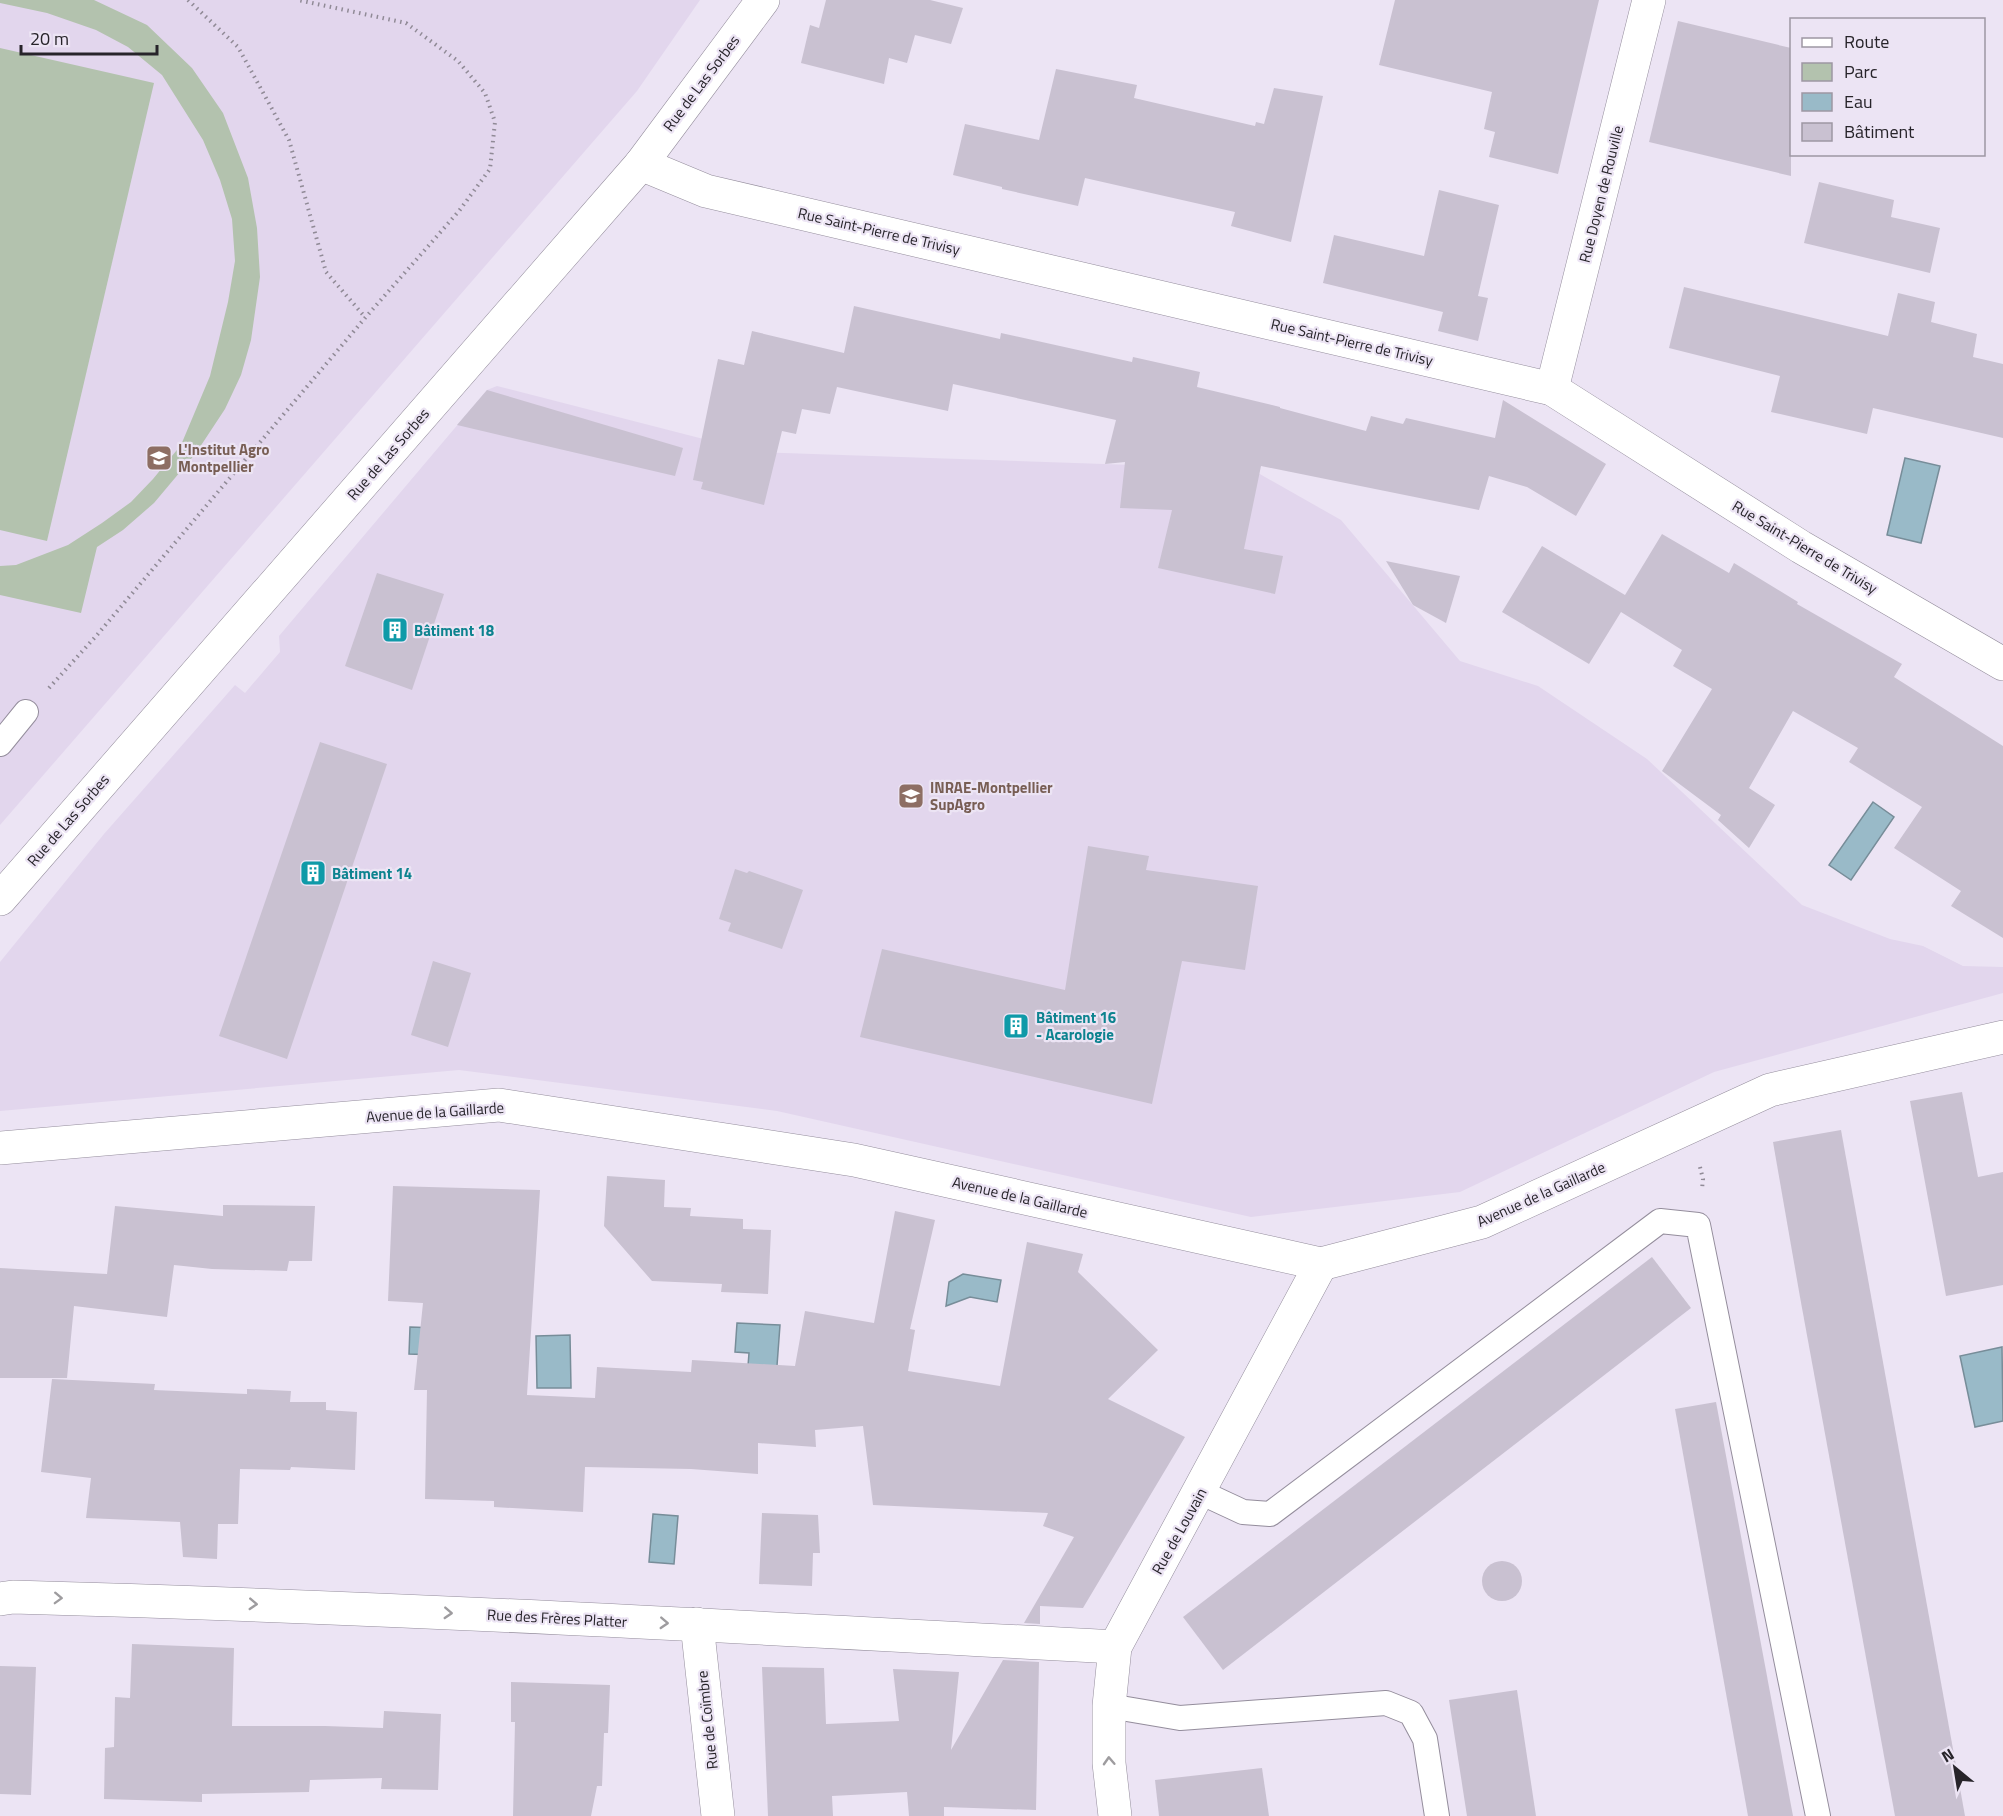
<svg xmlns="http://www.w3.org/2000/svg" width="2003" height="1816" viewBox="0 0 2003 1816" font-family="'Titillium Web',sans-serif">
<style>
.built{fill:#e2d6ed}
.green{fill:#b3c2ae}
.water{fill:#99bac8;stroke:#778d99;stroke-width:1.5}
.building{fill:#c9c1d1}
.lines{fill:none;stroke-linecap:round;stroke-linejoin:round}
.service-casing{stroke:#948d9c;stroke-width:26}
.minor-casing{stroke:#948d9c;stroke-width:34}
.tertiary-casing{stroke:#948d9c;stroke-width:34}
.path{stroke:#908a96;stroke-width:4;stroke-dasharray:1.5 4.5;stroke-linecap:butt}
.service{stroke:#fff;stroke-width:24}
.minor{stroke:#fff;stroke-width:33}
.tertiary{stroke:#fff;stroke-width:33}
.oneway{stroke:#9e9c9f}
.labels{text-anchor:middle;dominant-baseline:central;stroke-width:4.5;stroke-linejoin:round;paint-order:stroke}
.street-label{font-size:15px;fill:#27242a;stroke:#ece4f4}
.education-label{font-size:15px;font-weight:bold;fill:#785e54;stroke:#ece4f4;text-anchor:start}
.culture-label{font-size:15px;font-weight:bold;fill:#0d838f;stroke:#ece4f4;text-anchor:start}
</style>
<rect width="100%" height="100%" fill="#ece4f4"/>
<g class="built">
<path d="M 0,0 L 700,0 L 637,91 L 0,825 Z"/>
<path d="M 497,386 L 754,452 L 1251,469 L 1341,520 L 1460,661 L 1538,686 L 1647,759 L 1802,905 L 1890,939 L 1923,946 L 1963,966 L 2003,967 L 2003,993 L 1714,1072 L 1460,1192 L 1251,1217 L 777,1111 L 459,1070 L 0,1111 L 0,962 L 104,834 L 235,685 L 245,693 L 268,666 L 280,652 L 279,636 L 487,390 Z"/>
</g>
<g class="green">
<path d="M 0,0 L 94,0 L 147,25 L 192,68 L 223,113 L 248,178 L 257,228 L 260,277 L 251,340 L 241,375 L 225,409 L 196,453 L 154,503 L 123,530 L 97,547 L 81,613 L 0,595 L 0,566 L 16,565 L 68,545 L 102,523 L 131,502 L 153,479 L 181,445 L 210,376 L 228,302 L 235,261 L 232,219 L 220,180 L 203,140 L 162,75 L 128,47 L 96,30 L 47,13 L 0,3 Z"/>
<path d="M 0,48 L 154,83 L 47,541 L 0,530 Z"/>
</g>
<g class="water">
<path d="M 1905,458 L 1940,466 L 1921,543 L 1887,535 Z"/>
<path d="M 1873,802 L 1894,817 L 1851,880 L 1829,865 Z"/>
<path d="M 963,1274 L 1001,1280 L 997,1302 L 970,1297 L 946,1306 L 949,1282 Z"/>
<path d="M 737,1323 L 780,1325 L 776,1379 L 747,1379 L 749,1353 L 735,1352 Z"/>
<path d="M 410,1327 L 466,1329 L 465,1356 L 409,1354 Z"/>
<path d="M 570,1335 L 571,1388 L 537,1388 L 536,1336 Z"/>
<path d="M 2002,1347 L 2003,1421 L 1975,1427 L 1960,1356 Z"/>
<path d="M 653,1514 L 678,1516 L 674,1564 L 649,1562 Z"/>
</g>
<g class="building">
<path d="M 826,0 L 930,0 L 963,8 L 951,44 L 915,35 L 907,63 L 889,58 L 884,84 L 801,63 L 810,25 L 819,28 Z"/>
<path d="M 1395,0 L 1599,0 L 1558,174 L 1489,157 L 1495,132 L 1484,129 L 1492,92 L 1379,65 Z"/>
<path d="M 1678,21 L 1791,48 L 1791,176 L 1649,142 Z"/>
<path d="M 1056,69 L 1137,85 L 1134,98 L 1255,126 L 1256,122 L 1264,124 L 1274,88 L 1323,96 L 1291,242 L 1231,226 L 1235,212 L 1085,178 L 1078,206 L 1002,189 L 1002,187 L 953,175 L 965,124 L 1039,140 Z"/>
<path d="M 1819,182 L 1894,200 L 1891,217 L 1940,228 L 1930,273 L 1804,243 Z"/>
<path d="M 1439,190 L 1499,205 L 1478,296 L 1488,298 L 1478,341 L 1438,331 L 1443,312 L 1323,283 L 1334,235 L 1424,256 Z"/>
<path d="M 1684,287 L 1888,336 L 1898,293 L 1935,302 L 1931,322 L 1977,334 L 1973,357 L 2003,364 L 2003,438 L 1873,408 L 1867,434 L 1771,412 L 1780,376 L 1669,348 Z"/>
<path d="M 854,306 L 1000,339 L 1001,333 L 1132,362 L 1133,357 L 1200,372 L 1197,387 L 1280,407 L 1280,408 L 1366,431 L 1371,416 L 1403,424 L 1406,418 L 1495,438 L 1503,400 L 1606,464 L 1576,516 L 1527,487 L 1489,476 L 1479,510 L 1261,466 L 1244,549 L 1283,556 L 1275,594 L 1158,568 L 1172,510 L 1120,508 L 1125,462 L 1105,464 L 1116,420 L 953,384 L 948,411 L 837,387 L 830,414 L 802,409 L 796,434 L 782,431 L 764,505 L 701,489 L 703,482 L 693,480 L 718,359 L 744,365 L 752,331 L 844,353 Z"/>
<path d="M 487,390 L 683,448 L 675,476 L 457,425 Z"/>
<path d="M 1662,534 L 1729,573 L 1734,563 L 1798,602 L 1797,604 L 1902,664 L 1894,677 L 2003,746 L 2003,938 L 1951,906 L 1961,891 L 1894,848 L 1922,807 L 1849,762 L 1858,748 L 1793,711 L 1749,788 L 1775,805 L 1749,848 L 1718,820 L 1721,815 L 1662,771 L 1712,689 L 1673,666 L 1682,650 L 1621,612 L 1589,664 L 1502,612 L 1542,546 L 1625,595 Z"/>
<path d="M 1386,561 L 1460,576 L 1446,623 L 1413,605 Z"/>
<path d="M 377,573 L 444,594 L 412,690 L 345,666 Z"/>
<path d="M 320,742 L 387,764 L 287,1059 L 219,1036 Z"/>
<path d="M 1088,846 L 1149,856 L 1146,870 L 1258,886 L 1245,970 L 1182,961 L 1152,1104 L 860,1037 L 882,949 L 1065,990 Z"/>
<path d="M 735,869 L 747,873 L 749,871 L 803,890 L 782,949 L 728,931 L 731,923 L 719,919 Z"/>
<path d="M 433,961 L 471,973 L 448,1047 L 411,1035 Z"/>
<path d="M 1962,1092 L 1978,1177 L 2003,1172 L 2003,1285 L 1946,1296 L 1910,1101 Z"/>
<path d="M 1841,1130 L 1953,1749 L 1965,1816 L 1895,1816 L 1800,1297 L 1773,1142 Z"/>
<path d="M 607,1176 L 665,1180 L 664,1207 L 691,1208 L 690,1216 L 743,1219 L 743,1229 L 771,1230 L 768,1294 L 721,1292 L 722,1284 L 652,1281 L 604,1226 Z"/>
<path d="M 393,1186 L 540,1190 L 527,1395 L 595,1398 L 597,1367 L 691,1372 L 692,1360 L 795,1366 L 805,1311 L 874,1323 L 895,1211 L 935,1220 L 910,1329 L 915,1330 L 908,1371 L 1000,1386 L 1027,1242 L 1083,1254 L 1078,1272 L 1158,1350 L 1108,1399 L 1185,1437 L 1083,1608 L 1040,1606 L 1040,1624 L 1024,1623 L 1074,1537 L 1043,1526 L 1048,1513 L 873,1505 L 863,1426 L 815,1430 L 816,1447 L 758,1443 L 758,1474 L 691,1469 L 585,1467 L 583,1512 L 494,1507 L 494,1501 L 425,1499 L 427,1390 L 414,1390 L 423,1303 L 388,1301 Z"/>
<path d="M 223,1205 L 315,1206 L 312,1261 L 289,1261 L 287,1271 L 212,1269 L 174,1265 L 167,1317 L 74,1306 L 67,1378 L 0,1378 L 0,1268 L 107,1274 L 115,1206 L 223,1216 Z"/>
<path d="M 1652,1257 L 1691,1308 L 1223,1670 L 1183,1617 Z"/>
<path d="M 52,1379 L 155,1384 L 154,1390 L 247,1394 L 247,1389 L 291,1391 L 290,1402 L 326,1402 L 326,1410 L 357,1412 L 355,1470 L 291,1467 L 290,1470 L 240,1469 L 238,1524 L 218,1524 L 217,1559 L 183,1557 L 180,1522 L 86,1518 L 91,1478 L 41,1472 Z"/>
<path d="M 1716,1402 L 1793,1816 L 1748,1816 L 1675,1409 Z"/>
<path d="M 762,1513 L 818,1515 L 820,1553 L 813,1553 L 812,1586 L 759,1584 Z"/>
<circle cx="1502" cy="1581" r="20"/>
<path d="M 132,1644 L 234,1648 L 232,1726 L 325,1726 L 383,1728 L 384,1711 L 441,1714 L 438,1790 L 381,1789 L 382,1778 L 310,1780 L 309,1792 L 202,1794 L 202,1802 L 104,1799 L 105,1748 L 114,1747 L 115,1697 L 130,1698 Z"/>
<path d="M 1003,1660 L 1039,1662 L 1036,1810 L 944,1807 L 944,1816 L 909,1816 L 907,1792 L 832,1796 L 833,1816 L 768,1816 L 762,1667 L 824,1668 L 826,1724 L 899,1721 L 893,1669 L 959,1672 L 951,1750 Z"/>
<path d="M 0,1666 L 36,1667 L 31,1795 L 0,1794 Z"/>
<path d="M 511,1682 L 610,1685 L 608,1733 L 604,1733 L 602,1786 L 597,1786 L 591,1816 L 513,1816 L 515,1722 L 511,1722 Z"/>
<path d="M 1517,1690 L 1536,1816 L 1467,1816 L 1449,1700 Z"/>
<path d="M 1262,1768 L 1269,1816 L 1159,1816 L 1155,1780 Z"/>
</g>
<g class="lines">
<defs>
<g id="service">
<path d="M 0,744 L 26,712"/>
<path d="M 1200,1492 L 1243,1512 L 1270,1514 L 1660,1221 L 1698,1225 L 1818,1816"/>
<path d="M 1109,1706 L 1180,1718 L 1386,1703 L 1411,1713 L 1425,1739 L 1437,1816"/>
</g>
<g id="minor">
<path d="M 641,164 L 706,191 L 1552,389 L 1801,547 L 2003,664"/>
<path d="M 1552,389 L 1649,0"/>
<path d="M 0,1599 L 13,1597 C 381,1607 748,1627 1115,1647"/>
<path d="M 697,1624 L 718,1816"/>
<path d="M 1115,1816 L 1109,1763 L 1109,1706 L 1115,1647 L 1321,1264"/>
</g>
<g id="tertiary">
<path d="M 0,899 L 641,164 L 763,0"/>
<path d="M 0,1148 L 499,1105 L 854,1160 L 1321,1264 L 1482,1222 L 1770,1090 L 2003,1037"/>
</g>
</defs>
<use href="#service" class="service-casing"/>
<use href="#minor" class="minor-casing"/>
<use href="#tertiary" class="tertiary-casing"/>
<g class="path">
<path d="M 188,0 L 238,47 L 289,140 L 326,272 L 365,317"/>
<path d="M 49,688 L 97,635 L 365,318 L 459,211 L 490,169 L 495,122 L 485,93 L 458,61 L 406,23 L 298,0"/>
<path d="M 1700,1167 L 1703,1179 L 1702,1189"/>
</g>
<use href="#service" class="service"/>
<use href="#minor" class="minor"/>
<use href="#tertiary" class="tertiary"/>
</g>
<defs><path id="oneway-chevron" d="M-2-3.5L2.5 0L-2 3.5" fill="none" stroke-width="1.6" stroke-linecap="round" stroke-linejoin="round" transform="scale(1.5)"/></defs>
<g class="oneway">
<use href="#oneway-chevron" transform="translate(58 1598) rotate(2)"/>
<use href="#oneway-chevron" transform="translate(253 1604) rotate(3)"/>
<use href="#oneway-chevron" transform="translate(448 1613) rotate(3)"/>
<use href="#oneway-chevron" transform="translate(664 1623) rotate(3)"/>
<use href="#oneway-chevron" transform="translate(1109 1761) rotate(-93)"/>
</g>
<defs>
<symbol id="university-square" viewBox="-11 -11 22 22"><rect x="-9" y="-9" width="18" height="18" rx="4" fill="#8d6e63" stroke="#ece4f4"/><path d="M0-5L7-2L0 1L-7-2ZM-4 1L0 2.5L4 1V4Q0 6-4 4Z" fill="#fff"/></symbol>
<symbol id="building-square" viewBox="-11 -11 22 22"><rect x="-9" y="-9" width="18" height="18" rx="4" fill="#0f9aa8" stroke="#ece4f4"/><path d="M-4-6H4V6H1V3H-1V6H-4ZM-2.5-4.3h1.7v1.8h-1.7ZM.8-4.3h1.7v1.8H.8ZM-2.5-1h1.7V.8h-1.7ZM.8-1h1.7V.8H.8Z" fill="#fff"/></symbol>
</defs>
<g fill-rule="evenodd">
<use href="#university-square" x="144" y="443" width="30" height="30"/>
<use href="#building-square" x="380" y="615" width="30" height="30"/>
<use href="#university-square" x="896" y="781" width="30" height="30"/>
<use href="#building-square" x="298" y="858" width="30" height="30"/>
<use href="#building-square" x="1001" y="1011" width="30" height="30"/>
</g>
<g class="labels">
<g class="street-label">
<text transform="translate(701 83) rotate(-53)">Rue de Las Sorbes</text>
<text transform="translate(1601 194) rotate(-76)">Rue Doyen de Rouville</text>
<text transform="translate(879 231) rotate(13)">Rue Saint-Pierre de Trivisy</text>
<text transform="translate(1352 342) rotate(13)">Rue Saint-Pierre de Trivisy</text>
<text transform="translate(388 454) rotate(-49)">Rue de Las Sorbes</text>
<text transform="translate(1805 547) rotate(31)">Rue Saint-Pierre de Trivisy</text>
<text transform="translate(68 820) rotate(-49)">Rue de Las Sorbes</text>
<text transform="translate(435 1112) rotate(-4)">Avenue de la Gaillarde</text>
<text transform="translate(1541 1194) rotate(-24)">Avenue de la Gaillarde</text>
<text transform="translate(1020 1197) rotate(13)">Avenue de la Gaillarde</text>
<text transform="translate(1179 1531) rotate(-61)">Rue de Louvain</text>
<text transform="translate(557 1618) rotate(3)">Rue des Frères Platter</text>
<text transform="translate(707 1720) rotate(-96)">Rue de Coïmbre</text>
</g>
<g class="education-label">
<text x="178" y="449">L'Institut Agro<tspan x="178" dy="17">Montpellier</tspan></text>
<text x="930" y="787">INRAE-Montpellier<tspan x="930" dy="17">SupAgro</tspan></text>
</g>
<g class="culture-label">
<text x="414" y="630">Bâtiment 18</text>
<text x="332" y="873">Bâtiment 14</text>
<text x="1036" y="1017">Bâtiment 16<tspan x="1036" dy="17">- Acarologie</tspan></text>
</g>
</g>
<rect x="1790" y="18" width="195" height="138" fill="#ece4f4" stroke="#9d97a3" stroke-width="1.5"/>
<rect x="1802" y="38" width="30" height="9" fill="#ffffff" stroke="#9d97a3" stroke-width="1.5"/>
<text x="1844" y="48" font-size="18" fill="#27242a">Route</text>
<rect x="1802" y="63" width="30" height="18" fill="#b3c2ae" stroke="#9d97a3" stroke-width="1.5"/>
<text x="1844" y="78" font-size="18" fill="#27242a">Parc</text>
<rect x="1802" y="93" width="30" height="18" fill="#99bac8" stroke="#9d97a3" stroke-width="1.5"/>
<text x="1844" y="108" font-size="18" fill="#27242a">Eau</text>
<rect x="1802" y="123" width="30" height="18" fill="#c9c1d1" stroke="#9d97a3" stroke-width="1.5"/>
<text x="1844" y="138" font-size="18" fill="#27242a">Bâtiment</text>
<g transform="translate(1955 1768) rotate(330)" stroke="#ece4f4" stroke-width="4.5" paint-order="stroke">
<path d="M0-4.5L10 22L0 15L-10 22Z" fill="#27242a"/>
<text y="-9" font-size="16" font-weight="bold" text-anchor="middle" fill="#27242a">N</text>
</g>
<path d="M21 45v9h136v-9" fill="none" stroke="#27242a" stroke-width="3"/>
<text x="30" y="45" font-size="18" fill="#27242a" stroke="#ece4f4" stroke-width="4.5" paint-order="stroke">20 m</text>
</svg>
